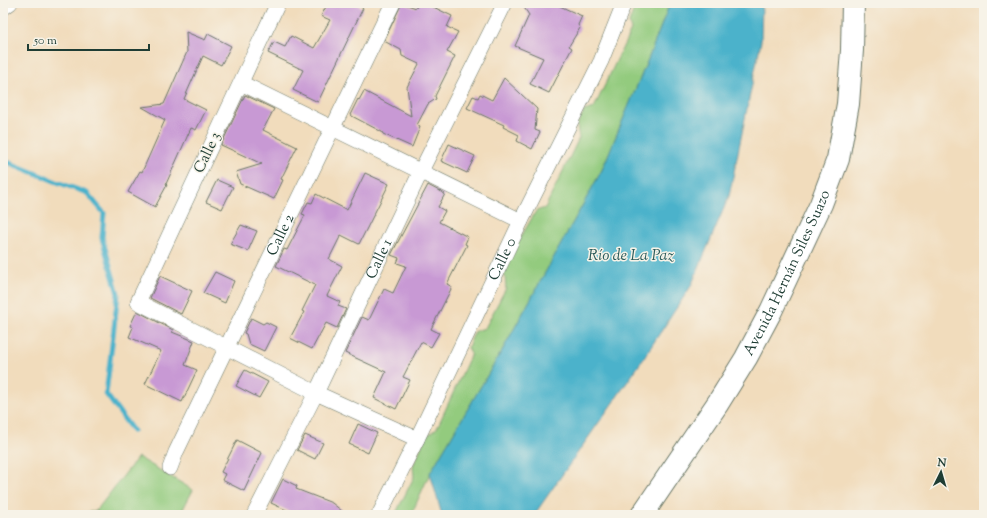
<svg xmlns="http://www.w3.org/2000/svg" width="987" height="518" viewBox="0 0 987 518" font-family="'Sorts Mill Goudy',serif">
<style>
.green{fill:#93cb7e;stroke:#598459}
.water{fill:#4cb2cb;stroke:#367880}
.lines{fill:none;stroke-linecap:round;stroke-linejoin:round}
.stream{stroke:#4cb2cb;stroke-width:5}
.building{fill:#c899d4}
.street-casing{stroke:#687564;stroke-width:16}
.primary-casing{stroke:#687564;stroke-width:24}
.street{stroke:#fff;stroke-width:15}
.primary{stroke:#fff;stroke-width:22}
.labels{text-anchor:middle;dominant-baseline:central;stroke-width:3;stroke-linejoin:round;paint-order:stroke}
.street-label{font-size:15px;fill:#1f3d34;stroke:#f7f3e8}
.water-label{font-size:16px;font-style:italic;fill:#2a5a5a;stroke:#f7f3e8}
</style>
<rect width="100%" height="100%" fill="#f7f3e8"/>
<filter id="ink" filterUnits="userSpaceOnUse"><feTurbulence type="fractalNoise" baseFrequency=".025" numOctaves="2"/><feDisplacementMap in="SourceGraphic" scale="8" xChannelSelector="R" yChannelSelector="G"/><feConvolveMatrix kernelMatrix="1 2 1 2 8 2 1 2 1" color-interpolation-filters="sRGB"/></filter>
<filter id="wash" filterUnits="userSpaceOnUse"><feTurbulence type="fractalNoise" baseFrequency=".012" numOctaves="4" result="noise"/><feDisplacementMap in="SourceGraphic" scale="16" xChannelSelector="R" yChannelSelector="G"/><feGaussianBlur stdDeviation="0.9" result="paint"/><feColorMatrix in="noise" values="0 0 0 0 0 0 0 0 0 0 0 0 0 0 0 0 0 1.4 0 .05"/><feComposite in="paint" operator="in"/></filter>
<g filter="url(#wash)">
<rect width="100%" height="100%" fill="#f1dcbc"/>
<g class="green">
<path d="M 636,3 L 670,3 L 649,57 L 602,170 L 503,349 L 430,473 L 411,515 L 395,515 L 414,477 L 413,466 L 426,436 L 437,428 L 471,354 L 468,347 L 475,331 L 485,328 L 506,288 L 504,266 L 536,211 L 545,208 L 579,138 L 577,125 L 584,111 L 594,108 L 631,30 L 629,23 Z"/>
<path d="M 138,457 L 193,490 L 183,509 L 192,515 L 82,515 L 83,513 L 96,511 Z"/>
</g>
<path class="water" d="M 670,3 L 762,3 L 761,41 L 729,196 L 691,286 L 635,371 L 534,515 L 442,515 L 430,473 L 503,349 L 602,170 L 649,57 Z"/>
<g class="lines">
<path class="stream" d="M 3,158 L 5,161 L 57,182 L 87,193 L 104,213 L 102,238 L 118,294 L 106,394 L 133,431"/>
</g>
<g id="blocks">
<g class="building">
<path d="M 328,3 L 354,3 L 363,8 L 318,102 L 293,90 L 303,70 L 268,53 L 274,42 L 285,47 L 291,36 L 314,48 L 330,20 L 321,16 Z"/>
<path d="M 402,3 L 416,8 L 419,3 L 425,3 L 452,16 L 447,27 L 458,32 L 447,52 L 455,56 L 435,96 L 436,99 L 428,104 L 417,125 L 420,127 L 412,147 L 383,134 L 382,132 L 350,115 L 358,99 L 359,100 L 364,91 L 411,116 L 407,87 L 419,64 L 402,56 L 401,50 L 384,41 Z"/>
<path d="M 521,3 L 553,3 L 582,16 L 578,25 L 580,28 L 569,46 L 572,48 L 549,93 L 530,84 L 543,58 L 515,46 L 529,15 Z"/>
<path d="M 186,32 L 205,40 L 208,34 L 231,46 L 221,65 L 203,56 L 184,99 L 206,110 L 196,130 L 191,128 L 166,184 L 167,185 L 155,207 L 128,192 L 140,171 L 142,172 L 165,120 L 142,107 L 164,104 L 187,52 Z"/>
<path d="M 504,78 L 537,109 L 535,130 L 540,132 L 532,149 L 517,141 L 519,135 L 503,127 L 504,125 L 467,108 L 473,96 L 478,98 L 480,94 L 492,100 Z"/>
<path d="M 245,95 L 274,109 L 263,130 L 297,147 L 281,179 L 283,180 L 274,199 L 240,184 L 236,172 L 262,164 L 221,145 Z"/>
<path d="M 449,144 L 475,156 L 467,173 L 441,161 Z"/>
<path d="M 365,173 L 389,184 L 359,244 L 341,235 L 329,259 L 342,266 L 327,296 L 340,302 L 338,306 L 346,309 L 337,328 L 326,323 L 312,349 L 290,338 L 304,312 L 302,311 L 315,285 L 276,266 L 284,249 L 287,250 L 305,215 L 302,214 L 308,202 L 312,203 L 316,194 L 347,210 Z"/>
<path d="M 217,180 L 233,187 L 222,209 L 206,202 Z"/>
<path d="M 428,185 L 445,194 L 438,207 L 445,211 L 439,222 L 468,237 L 465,244 L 467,245 L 447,284 L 452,287 L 431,329 L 439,333 L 431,347 L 421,342 L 403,377 L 410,380 L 396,409 L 374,398 L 386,372 L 345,353 L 362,317 L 369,320 L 384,289 L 393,293 L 406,266 L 397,263 L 399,258 L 391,255 Z"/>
<path d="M 241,225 L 257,231 L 248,251 L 230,244 Z"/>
<path d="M 215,272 L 234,281 L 225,303 L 203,293 Z"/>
<path d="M 160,276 L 192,291 L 181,314 L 150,298 Z"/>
<path d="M 137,311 L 173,330 L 172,332 L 194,341 L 185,365 L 197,370 L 182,402 L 145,384 L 161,351 L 129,337 L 133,327 L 130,326 Z"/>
<path d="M 251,318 L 263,324 L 266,322 L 276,327 L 264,351 L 249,344 L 246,334 L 244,333 Z"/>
<path d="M 245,370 L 268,382 L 259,398 L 236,386 Z"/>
<path d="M 358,424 L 377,433 L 368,453 L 349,444 Z"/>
<path d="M 305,435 L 323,443 L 315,459 L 297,450 Z"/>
<path d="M 237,440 L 262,453 L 244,491 L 222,480 L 225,474 L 221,472 Z"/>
<path d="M 283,479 L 297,486 L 296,489 L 332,503 L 347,515 L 297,515 L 271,503 Z"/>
</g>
</g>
</g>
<g filter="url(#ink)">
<use href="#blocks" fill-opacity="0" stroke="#687564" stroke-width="1"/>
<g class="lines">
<defs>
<g id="street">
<path d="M 278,3 L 138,302 L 316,393 L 417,439"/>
<path d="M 3,8 L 10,3"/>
<path d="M 241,83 L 521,221"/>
<path id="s1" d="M 170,468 L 176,452 L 393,3"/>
<path id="s2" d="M 254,515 L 316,393 L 421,171 L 505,3"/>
<path id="s3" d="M 379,515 L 417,439 L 521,221 L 601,61 L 624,3"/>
</g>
<g id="primary">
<path id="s4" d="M 642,515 L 718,403 L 746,358 L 771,311 L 821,204 L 838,159 L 848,104 L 852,50 L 853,3"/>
</g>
</defs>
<use href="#street" class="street-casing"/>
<use href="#primary" class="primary-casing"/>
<use href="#street" class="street"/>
<use href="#primary" class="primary"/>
</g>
</g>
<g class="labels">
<g class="street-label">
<text transform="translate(208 153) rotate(-65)">Calle 3</text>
<text stroke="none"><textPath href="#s1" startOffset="258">Calle 2</textPath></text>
<text stroke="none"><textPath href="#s2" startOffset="285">Calle 1</textPath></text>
<text stroke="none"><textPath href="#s3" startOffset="284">Calle 0</textPath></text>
<text stroke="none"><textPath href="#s4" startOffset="283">Avenida Hernán Siles Suazo</textPath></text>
</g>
<g class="water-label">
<text x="631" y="256">Río de La Paz</text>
</g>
</g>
<rect width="987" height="518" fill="none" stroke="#f7f3e8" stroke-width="16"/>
<g transform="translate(941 472) rotate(5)" stroke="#f7f3e8" stroke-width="3" paint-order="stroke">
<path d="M0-3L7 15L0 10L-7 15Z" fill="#1f3d34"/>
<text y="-6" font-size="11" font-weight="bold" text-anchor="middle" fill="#1f3d34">N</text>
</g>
<path d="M28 44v6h121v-6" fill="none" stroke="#1f3d34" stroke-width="2"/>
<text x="34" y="44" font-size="12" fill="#1f3d34" stroke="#f7f3e8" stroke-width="3" paint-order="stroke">50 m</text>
</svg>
